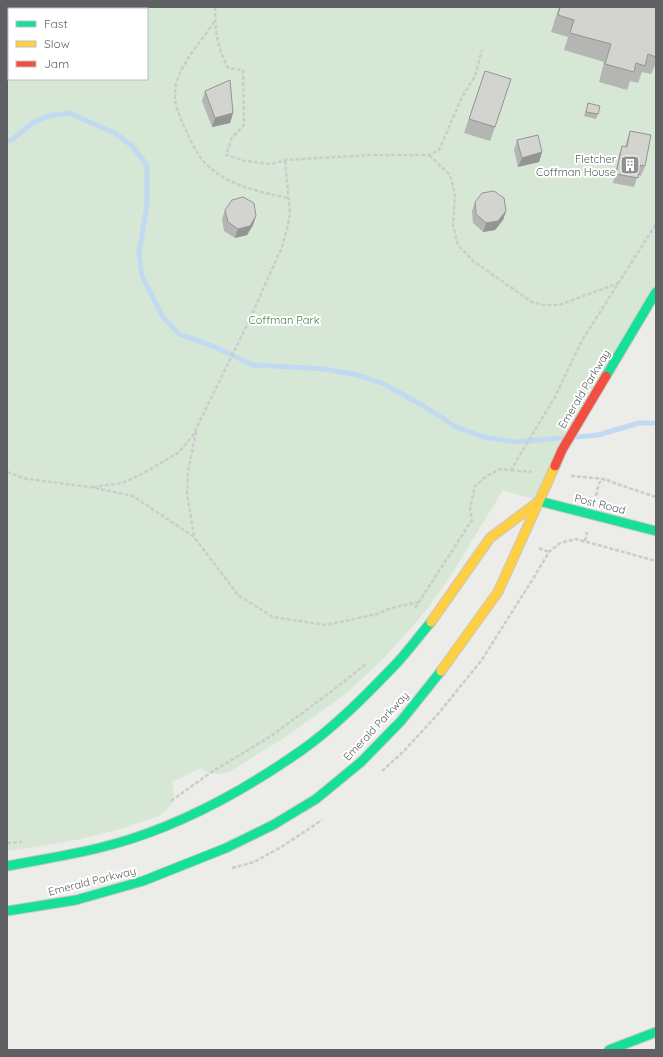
<svg xmlns="http://www.w3.org/2000/svg" width="663" height="1057" viewBox="0 0 663 1057" font-family="Quicksand,sans-serif">
<style>
.green{fill:#d7e7d6;fill-rule:evenodd}
.lines{fill:none;stroke-linecap:round;stroke-linejoin:round}
.stream{stroke:#c1daf1;stroke-width:5}
.fast-casing{stroke:#c8c8c8;stroke-width:11}
.slow-casing{stroke:#c8c8c8;stroke-width:11}
.jam-casing{stroke:#c8c8c8;stroke-width:11}
.path{stroke:#cacdcb;stroke-width:2.5;stroke-dasharray:4 2;stroke-linecap:butt}
.fast{stroke:#16e098;stroke-width:9}
.slow{stroke:#ffcf43;stroke-width:9}
.jam{stroke:#f24e42;stroke-width:9}
.wall{fill:#b5b5b3}
.shaded-wall{fill:#949492}
.building{fill:#d3d3d0;stroke:#949492}
.labels{text-anchor:middle;dominant-baseline:central;stroke-width:4;stroke-linejoin:round;paint-order:stroke}
.poi-label{font-size:11px;fill:#5e6064;stroke:#fff;text-anchor:end}
.park-label{font-size:11px;fill:#408147;stroke:#fff}
.street-label{font-size:11px;fill:#5e6064;stroke:#fff}
</style>
<rect width="100%" height="100%" fill="#ecece8"/>
<path class="green" d="M 7,7 L 656,7 L 656,292 L 539,501 L 503,490 L 451,575 L 425,612 L 386,656 L 348,692 L 290,734 L 229,772 C 218,775 209,775 201,768 L 172,782 C 174,792 175,801 168,808 C 161,816 151,819 141,822 C 98,838 53,844 7,851 ZM 9,9 L 147,9 L 147,79 L 9,79 Z"/>
<g class="lines">
<g class="stream">
<path d="M 13,9 L 13,7"/>
<path d="M 7,33 L 9,28"/>
<path d="M 7,142 L 13,139 L 34,122 L 48,116 L 69,113 L 115,133 L 132,146 L 147,165 L 147,205 L 139,253 L 142,276 L 163,317 L 179,334 L 215,347 L 253,365 L 324,369 L 358,375 L 384,384 L 422,405 L 456,427 L 484,437 L 515,442 L 562,438"/>
<path d="M 576,437 L 598,435 L 639,423 L 656,423"/>
</g>
<defs>
<g id="fast">
<path d="M 606,376 L 656,292"/>
<path d="M 539,501 L 656,531"/>
<path d="M 7,866 C 43,859 79,854 114,844 C 182,825 245,790 302,750 C 336,726 367,694 396,664 C 408,651 419,636 431,622"/>
<path d="M 7,911 L 76,900 L 143,881 L 226,848 L 273,825 L 316,799 L 361,762 L 401,721 L 441,671"/>
<path d="M 609,1050 L 656,1032"/>
</g>
<g id="slow">
<path d="M 431,622 L 490,538 L 538,502"/>
<path d="M 441,671 L 498,592 L 555,466"/>
</g>
<path id="jam" d="M 555,466 L 562,450 L 606,376"/>
</defs>
<use href="#fast" class="fast-casing"/>
<use href="#slow" class="slow-casing"/>
<use href="#jam" class="jam-casing"/>
<g class="path">
<path d="M 215,7 C 215,32 217,46 228,68 L 243,70 L 244,125 L 232,138 L 226,155 L 245,161 L 271,164 L 285,160 L 371,155 L 429,155 L 439,150 L 462,97 L 475,76 L 482,50"/>
<path d="M 214,22 C 203,39 182,62 177,81 C 172,97 177,110 183,124 C 188,135 193,147 200,157 C 221,184 257,192 289,198"/>
<path d="M 429,155 L 450,175 L 455,194 L 453,226 L 458,245 L 473,261 L 532,302 L 543,305 L 559,305 L 619,283"/>
<path d="M 511,470 L 532,472"/>
<path d="M 7,472 L 27,479 L 90,487 L 133,496 L 194,537 L 238,595 L 273,617 L 326,625 L 377,614 L 391,608 L 419,602"/>
<path d="M 571,476 L 605,479 L 617,484 L 656,497"/>
<path d="M 93,487 L 122,483 L 140,475 L 178,453 L 192,437 L 247,325 L 282,247 L 287,229 L 290,214 L 285,160"/>
<path d="M 596,496 L 599,483 L 605,479"/>
<path d="M 194,536 L 187,494 L 188,471 L 196,432"/>
<path d="M 585,541 L 587,532"/>
<path d="M 539,548 L 549,552"/>
<path d="M 415,608 L 472,520 L 470,509 L 475,486 L 487,476 L 500,469 L 511,470 L 555,397 L 581,342 L 656,224"/>
<path d="M 382,771 L 404,751 L 438,714 L 481,661 L 536,574 L 549,552 L 560,543 L 576,539 L 656,561"/>
<path d="M 171,801 L 210,773 L 271,736 L 328,694 L 366,664"/>
<path d="M 7,843 L 22,842"/>
<path d="M 232,868 L 254,862 L 283,846 L 322,820"/>
</g>
<use href="#fast" class="fast"/>
<use href="#slow" class="slow"/>
<use href="#jam" class="jam"/>
</g>
<g class="wall">
<path d="M 559,7 L 656,7 L 656,63 L 651,74 L 642,72 L 638,83 L 630,81 L 627,90 L 599,82 L 604,62 L 564,50 L 568,37 L 551,32 Z"/>
<path d="M 485,71 L 495,127 L 490,141 L 464,133 Z"/>
<path d="M 205,91 L 233,113 L 230,123 L 212,127 L 202,101 Z"/>
<path d="M 588,103 L 598,114 L 596,119 L 584,116 Z"/>
<path d="M 630,131 L 645,166 L 641,176 L 638,175 L 634,187 L 613,183 L 619,155 L 622,146 L 625,147 L 627,140 Z"/>
<path d="M 517,140 L 542,152 L 539,162 L 518,167 L 514,150 Z"/>
<path d="M 475,202 L 506,211 L 503,220 L 495,230 L 483,232 L 473,223 L 472,211 Z"/>
<path d="M 225,210 L 256,216 L 253,225 L 247,235 L 235,238 L 224,231 L 222,219 Z"/>
</g>
<g class="shaded-wall">
<path d="M 233,113 L 230,123 L 212,127 L 215,118 Z"/>
<path d="M 542,152 L 539,162 L 518,167 L 522,158 Z"/>
<path d="M 506,211 L 503,220 L 495,230 L 483,232 L 486,223 Z"/>
<path d="M 256,216 L 253,225 L 247,235 L 235,238 L 238,229 Z"/>
</g>
<g class="building">
<path d="M 560,7 L 656,7 L 656,57 L 648,54 L 645,66 L 636,63 L 634,72 L 605,64 L 611,44 L 570,33 L 574,20 L 558,15 Z"/>
<path d="M 485,71 L 511,79 L 495,127 L 469,119 Z"/>
<path d="M 230,80 L 233,113 L 215,118 L 205,91 Z"/>
<path d="M 588,103 L 600,106 L 598,114 L 586,112 Z"/>
<path d="M 630,131 L 651,135 L 645,166 L 640,165 L 638,178 L 616,174 L 622,146 L 627,147 Z"/>
<path d="M 538,135 L 542,152 L 522,158 L 517,140 Z"/>
<path d="M 494,191 L 504,198 L 506,211 L 498,221 L 486,223 L 476,214 L 475,202 L 482,193 Z"/>
<path d="M 243,197 L 254,203 L 256,216 L 250,226 L 238,229 L 228,222 L 225,210 L 232,200 Z"/>
</g>
<defs>
<symbol id="building-square" viewBox="-11 -11 22 22"><rect x="-9" y="-9" width="18" height="18" rx="4" fill="#909192" stroke="#fff"/><path d="M-4-6H4V6H1V3H-1V6H-4ZM-2.5-4.3h1.7v1.8h-1.7ZM.8-4.3h1.7v1.8H.8ZM-2.5-1h1.7V.8h-1.7ZM.8-1h1.7V.8H.8Z" fill="#fff"/></symbol>
</defs>
<g fill-rule="evenodd">
<use href="#building-square" x="619" y="154" width="22" height="22"/>
</g>
<g class="labels">
<g class="poi-label">
<text x="616" y="159">Fletcher<tspan x="616" dy="13">Coffman House</tspan></text>
</g>
<g class="park-label">
<text x="284" y="320">Coffman Park</text>
</g>
<g class="street-label">
<text transform="translate(584 389) rotate(-59)">Emerald Parkway</text>
<text transform="translate(600 504) rotate(14)">Post Road</text>
<text transform="translate(376 726) rotate(-47)">Emerald Parkway</text>
<text transform="translate(92 881) rotate(-14)">Emerald Parkway</text>
</g>
</g>
<rect width="663" height="1057" fill="none" stroke="#5e6064" stroke-width="16"/>
<rect x="8" y="8" width="140" height="72" fill="#ffffff" stroke="#bfbfc1"/>
<rect x="16" y="21" width="20" height="6" fill="#16e098" stroke="#bfbfc1"/>
<text x="44" y="28" font-size="12" fill="#5e6064">Fast</text>
<rect x="16" y="41" width="20" height="6" fill="#ffcf43" stroke="#bfbfc1"/>
<text x="44" y="48" font-size="12" fill="#5e6064">Slow</text>
<rect x="16" y="61" width="20" height="6" fill="#f24e42" stroke="#bfbfc1"/>
<text x="44" y="68" font-size="12" fill="#5e6064">Jam</text>
</svg>
